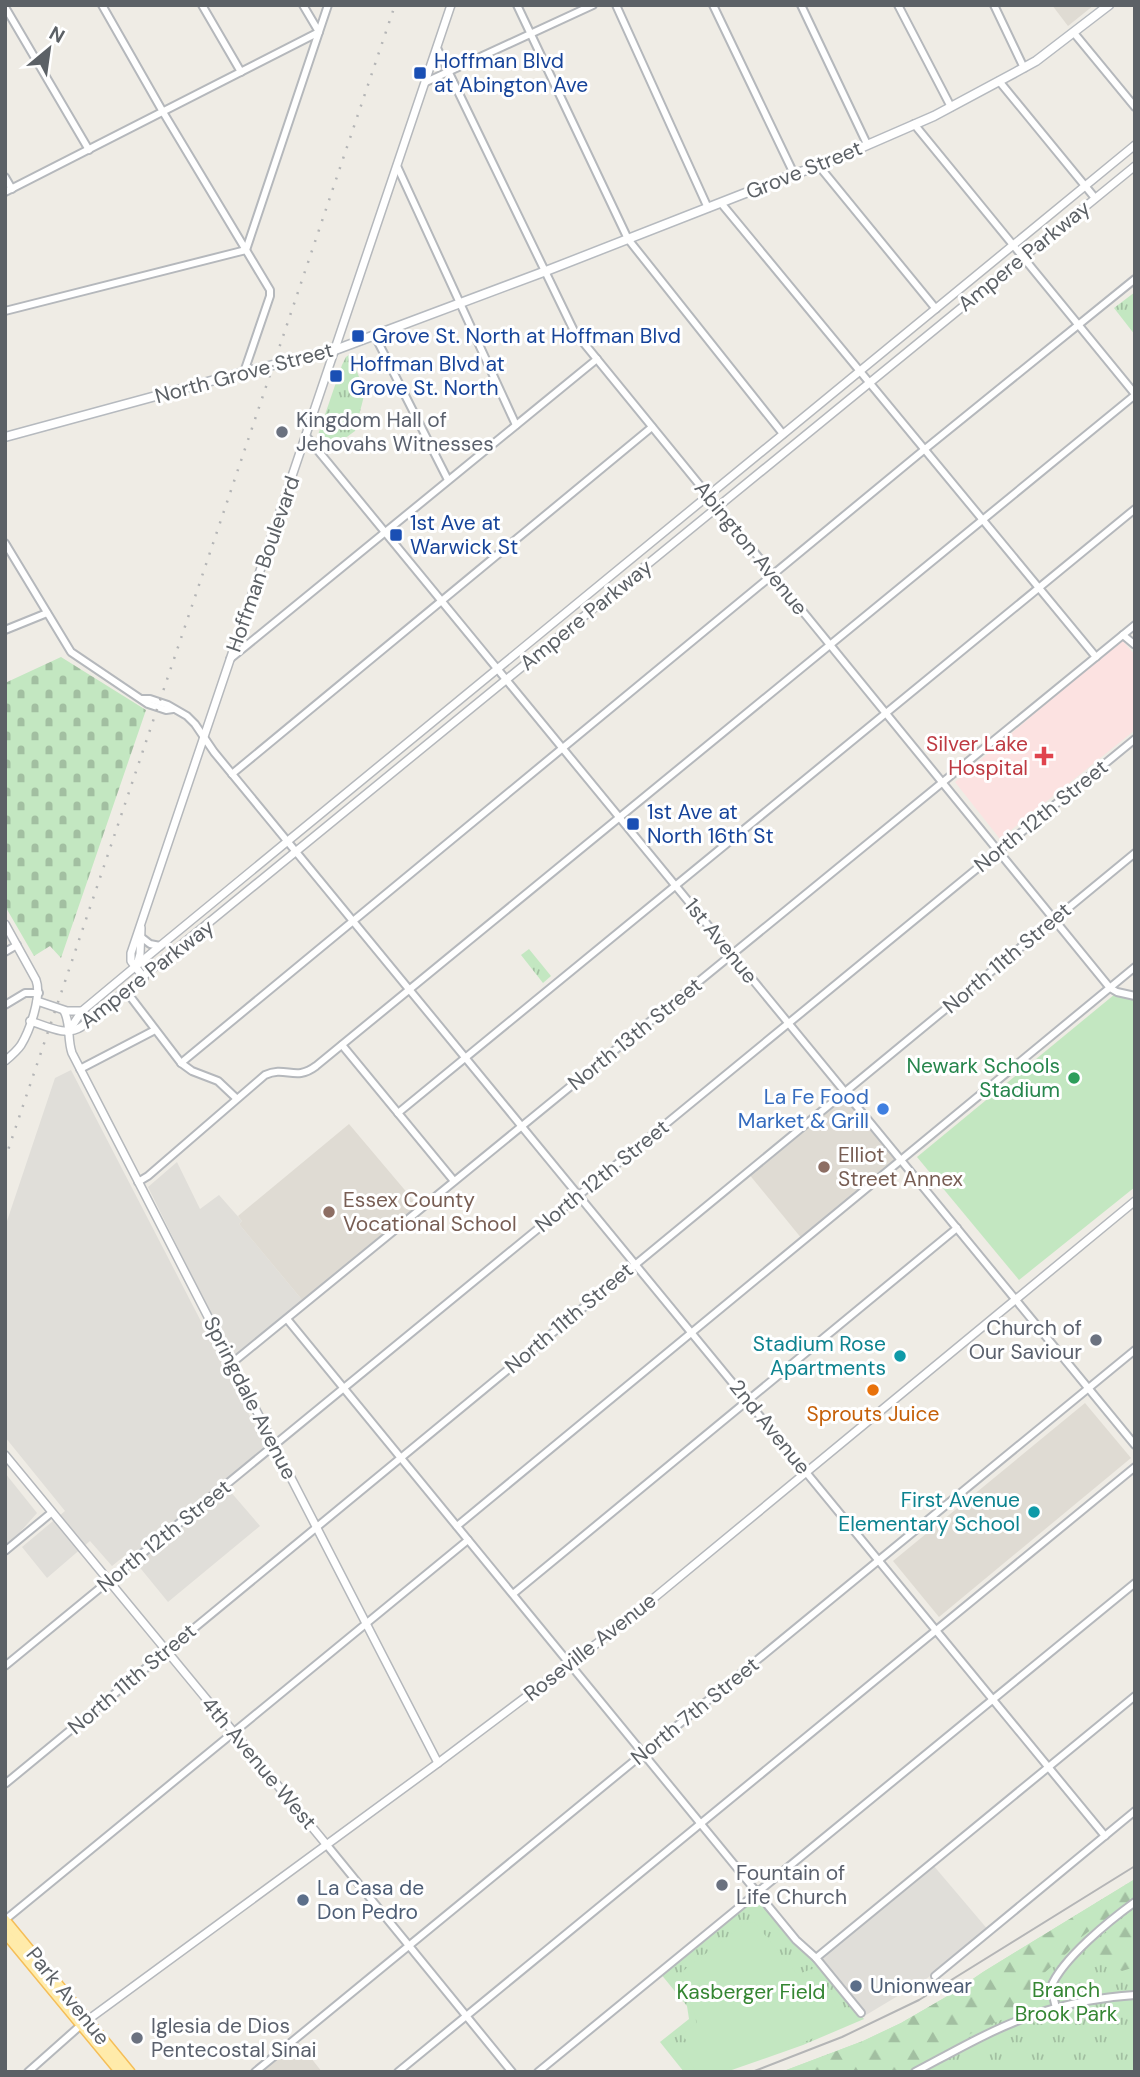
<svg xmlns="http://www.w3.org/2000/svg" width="1140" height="2077" viewBox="0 0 1140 2077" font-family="'DM Sans',sans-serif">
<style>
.industrial{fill:#e0ded9}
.education{fill:#dfdbd3}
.medical{fill:#fce2e1}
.grass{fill:url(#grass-tufts)}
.forest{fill:url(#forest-firs)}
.cemetery{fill:url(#cemetery-stones)}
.garden{fill:#c3e7c1}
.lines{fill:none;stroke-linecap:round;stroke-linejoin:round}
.minor-casing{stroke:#b5b8bc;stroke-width:10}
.tertiary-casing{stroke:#b5b8bc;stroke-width:10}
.secondary-casing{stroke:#b6babf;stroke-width:11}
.primary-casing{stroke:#f5be58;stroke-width:12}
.minor{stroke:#fff;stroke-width:6}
.tertiary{stroke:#fff;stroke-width:7}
.secondary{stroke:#fff;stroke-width:8}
.primary{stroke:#ffebaa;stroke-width:9}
.tram{stroke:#b4b5b6;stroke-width:2}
.rail{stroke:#b4b5b6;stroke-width:2.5;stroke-dasharray:2 9;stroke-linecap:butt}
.transit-dot{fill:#1a4fb4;stroke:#fff;stroke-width:2.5}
.worship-dot{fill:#6b7280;stroke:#fff;stroke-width:2.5}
.health-dot{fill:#e0444e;stroke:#fff;stroke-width:2.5}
.leisure-dot{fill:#2e9e5b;stroke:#fff;stroke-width:2.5}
.shop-dot{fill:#3f7fe0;stroke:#fff;stroke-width:2.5}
.education-dot{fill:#8d6e63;stroke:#fff;stroke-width:2.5}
.culture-dot{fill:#0f9aa8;stroke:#fff;stroke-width:2.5}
.food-dot{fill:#e8710a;stroke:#fff;stroke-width:2.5}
.service-dot{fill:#5c6f8a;stroke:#fff;stroke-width:2.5}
.labels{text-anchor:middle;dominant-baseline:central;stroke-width:6;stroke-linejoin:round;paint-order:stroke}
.transit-label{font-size:21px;fill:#164399;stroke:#fff;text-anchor:start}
.street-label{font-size:21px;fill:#5c6166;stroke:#fff}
.worship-label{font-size:21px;fill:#5b616d;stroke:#fff;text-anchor:start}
.health-label{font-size:21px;fill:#be3a42;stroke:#fff;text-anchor:end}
.leisure-label{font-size:21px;fill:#27864d;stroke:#fff;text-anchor:end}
.shop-label{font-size:21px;fill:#366cbe;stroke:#fff;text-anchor:end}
.education-label{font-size:21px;fill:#785e54;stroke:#fff;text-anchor:start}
.culture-label{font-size:21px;fill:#0d838f;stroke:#fff;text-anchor:end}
.food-label{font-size:21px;fill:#c56008;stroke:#fff}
.service-label{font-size:21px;fill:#4e5e75;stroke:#fff;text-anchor:start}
.park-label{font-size:21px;fill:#358633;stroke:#fff}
</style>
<defs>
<pattern id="grass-tufts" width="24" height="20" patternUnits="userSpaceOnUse" patternTransform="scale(1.75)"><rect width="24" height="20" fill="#c3e7c1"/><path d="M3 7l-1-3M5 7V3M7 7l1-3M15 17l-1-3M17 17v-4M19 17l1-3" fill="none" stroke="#a2bfa1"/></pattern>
<pattern id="forest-firs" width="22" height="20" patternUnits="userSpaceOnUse" patternTransform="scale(1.75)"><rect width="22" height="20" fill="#c3e7c1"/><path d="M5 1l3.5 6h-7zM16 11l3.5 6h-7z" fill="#a2bfa1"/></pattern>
<pattern id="cemetery-stones" width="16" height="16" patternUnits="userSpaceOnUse" patternTransform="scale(1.75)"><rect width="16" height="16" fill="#c3e7c1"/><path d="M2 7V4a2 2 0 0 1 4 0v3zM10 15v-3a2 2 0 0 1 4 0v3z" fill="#a2bfa1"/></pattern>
</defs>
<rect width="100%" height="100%" fill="#efece5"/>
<g class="industrial">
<path d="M 71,1070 L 266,1447 L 223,1483 L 260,1526 L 168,1602 L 128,1553 L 112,1566 L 90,1541 L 47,1578 L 22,1547 L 65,1511 L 5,1437 L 5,1227 L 55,1078 Z"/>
<path d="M 177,1162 L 200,1209 L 219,1195 L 242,1221 L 239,1224 L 303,1301 L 233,1359 L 148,1187 Z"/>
<path d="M 5,1473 L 37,1513 L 5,1549 Z"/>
<path d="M 933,1865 L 989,1931 L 926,1979 L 866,2015 L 818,1957 Z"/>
</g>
<g class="education">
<path d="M 1052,5 L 1094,5 L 1068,26 Z"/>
<path d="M 846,1093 L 899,1160 L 802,1239 L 748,1173 Z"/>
<path d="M 349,1124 L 420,1208 L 303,1301 L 239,1224 L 242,1221 L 238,1216 Z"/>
<path d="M 1085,1403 L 1131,1458 L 939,1617 L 893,1561 Z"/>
<path d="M 296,2039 L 322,2072 L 257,2072 Z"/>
</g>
<path class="medical" d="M 1121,639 L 1135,655 L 1135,730 L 1000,839 L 955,782 Z"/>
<g class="grass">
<path d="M 1135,292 L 1135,335 L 1114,308 Z"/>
<path d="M 350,354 L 365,392 L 355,431 L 329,450 L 318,435 L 342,365 L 346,357 Z"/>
<path d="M 529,949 L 551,976 L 543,983 L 521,955 Z"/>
<path d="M 1135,1879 L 1135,2072 L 781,2072 L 863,2041 L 901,2023 L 951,1994 L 983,1972 Z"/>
<path d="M 757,1897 L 789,1939 L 815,1959 L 864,2019 L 803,2045 L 726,2072 L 684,2072 L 660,2042 L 689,2019 L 687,2006 L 660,1973 Z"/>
</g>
<g class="forest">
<path d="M 1135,1879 L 1135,1897 L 1080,1938 L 1068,1952 L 1043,1974 L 1041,2002 L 972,2033 L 896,2072 L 781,2072 L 863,2041 L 901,2023 L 951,1994 L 983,1972 Z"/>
<path d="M 1135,1907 L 1135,1967 L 1122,1971 L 1084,1952 Z"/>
</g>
<path class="cemetery" d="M 61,657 L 146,710 L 61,958 L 50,946 L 34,956 L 5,906 L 5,683 Z"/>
<g class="garden">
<path d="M 1115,994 L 1135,999 L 1135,1187 L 1019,1280 L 917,1157 Z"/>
<path d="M 747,1922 L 755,1923 L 798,1975 L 811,1969 C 828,1979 834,2001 842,2018 L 836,2028 L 800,2044 L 718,2072 L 696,2072 L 688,2058 L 695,2051 L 682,2035 L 697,2023 L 683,1971 Z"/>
</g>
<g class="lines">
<defs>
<g id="minor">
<path d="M 102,5 L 163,112 L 270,290 L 270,296 L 244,372"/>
<path d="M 202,5 L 241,72"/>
<path d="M 517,5 L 628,239 L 783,434"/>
<path d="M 616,5 L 708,208"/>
<path d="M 713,5 L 794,174"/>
<path d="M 801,5 L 867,144"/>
<path d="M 898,5 L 951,107"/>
<path d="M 994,5 L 1024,68"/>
<path d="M 5,7 L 89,150"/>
<path d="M 1074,33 L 1135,107"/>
<path d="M 437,48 L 574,331 L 1110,988 L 1117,992 L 1135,996"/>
<path d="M 999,81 L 1095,198"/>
<path d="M 426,82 L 593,5"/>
<path d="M 914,124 L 1135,394"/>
<path d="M 397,166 L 516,425"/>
<path d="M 819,166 L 936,309"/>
<path d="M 5,177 L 12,189"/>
<path d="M 5,192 L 319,32 L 303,5"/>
<path d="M 721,203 L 1096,657"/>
<path d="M 5,311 L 246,250 L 328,5"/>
<path d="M 375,336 L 448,480"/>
<path d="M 306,436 L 1135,1445"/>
<path d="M 5,543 L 71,652 L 148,704 L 166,710 L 173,709"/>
<path d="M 5,630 L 47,613"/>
<path d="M 1123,635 L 1135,645"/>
<path d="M 230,659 L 597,359"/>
<path d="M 142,699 L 150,699 L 168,705 L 187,716 L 195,724 L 214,752 L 1105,1836"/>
<path d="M 232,774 L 652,427"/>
<path d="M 141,937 L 150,944 L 160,946"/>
<path d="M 5,952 L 17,945"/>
<path d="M 126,991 L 181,1063 L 192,1071 L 218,1081 L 236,1098"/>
<path d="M 5,1005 L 25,993 L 39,993"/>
<path d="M 342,1045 L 454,1181"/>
<path d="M 181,1063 L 925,449 L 1135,279"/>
<path d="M 80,1069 L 155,1030"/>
<path d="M 398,1113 L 1135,509"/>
<path d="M 138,1182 L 148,1176 L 265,1075 C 286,1065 295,1082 316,1066 L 1135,395"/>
<path d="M 287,1319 L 796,1940 L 816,1958 L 861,2013"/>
<path d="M 232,1363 L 1135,625"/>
<path d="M 457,1526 L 1135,967"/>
<path d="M 5,1551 L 51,1513"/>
<path d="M 513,1594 L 957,1228"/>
<path d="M 5,1666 L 1135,739"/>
<path d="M 5,1784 L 1135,853"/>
<path d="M 326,1844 L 512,2072"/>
<path d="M 5,1920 L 468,1540"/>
<path d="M 816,1958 L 1135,1696"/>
<path d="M 935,1976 L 1135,1811"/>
<path d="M 1056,2008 L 1051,1987 C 1062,1959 1110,1920 1135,1902"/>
<path d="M 28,2072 L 81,2025"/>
<path d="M 255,2072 L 1135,1350"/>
<path d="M 398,2072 L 1135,1467"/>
<path d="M 538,2072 L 1135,1583"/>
<path d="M 915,2072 C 953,2052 992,2029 1033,2015 C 1065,2004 1101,1997 1135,1995"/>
</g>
<g id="tertiary">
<path d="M 5,924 L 36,980 C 42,996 30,1030 21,1045 C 17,1051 11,1056 5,1061"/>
<path d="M 137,965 L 140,954 L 141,928"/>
<path d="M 144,978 L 131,961 L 131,953 L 451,5"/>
<path d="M 37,1001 L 67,1011 L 82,1011"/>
<path d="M 64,1011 C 71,1023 67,1039 72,1053 L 438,1763"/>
<path d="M 30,1021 C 47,1026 65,1037 81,1027 L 1135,166"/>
<path d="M 68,1032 L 82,1011 L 160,946 L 1135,145"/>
<path d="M 5,1455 L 326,1844"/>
<path d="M 85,2022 L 438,1763 L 620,1626 L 1135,1201"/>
</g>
<path id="secondary" d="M 5,437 L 244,372 L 335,350 L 546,271 L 794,174 L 819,166 L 934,116 L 1016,72 L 1036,61 L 1109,5"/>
<g id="primary">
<path d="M 5,1920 L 130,2072"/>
<path d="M 5,1933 L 120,2072"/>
</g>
</defs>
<use href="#minor" class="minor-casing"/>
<use href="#tertiary" class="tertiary-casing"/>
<use href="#secondary" class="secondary-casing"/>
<use href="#primary" class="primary-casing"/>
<use href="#minor" class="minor"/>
<use href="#tertiary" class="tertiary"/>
<use href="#secondary" class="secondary"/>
<use href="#primary" class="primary"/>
<path class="tram" d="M 752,2072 L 842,2037 L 919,2000 L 1135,1866"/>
<path class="rail" d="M 5,1159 L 395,5"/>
</g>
<g class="transit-dot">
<rect x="413" y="66" width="14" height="14" rx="3.5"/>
<rect x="351" y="329" width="14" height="14" rx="3.5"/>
<rect x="329" y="369" width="14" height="14" rx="3.5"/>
<rect x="389" y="528" width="14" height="14" rx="3.5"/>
<rect x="626" y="817" width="14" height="14" rx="3.5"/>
</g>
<g class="worship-dot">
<circle cx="282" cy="432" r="7"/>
<circle cx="1096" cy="1340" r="7"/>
<circle cx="722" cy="1885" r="7"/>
<circle cx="137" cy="2038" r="7"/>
</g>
<path class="health-dot" d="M1040.5 745.5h7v7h7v7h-7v7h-7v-7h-7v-7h7z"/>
<circle class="leisure-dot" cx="1074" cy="1078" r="7"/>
<circle class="shop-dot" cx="883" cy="1109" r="7"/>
<g class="education-dot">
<circle cx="824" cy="1167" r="7"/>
<circle cx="329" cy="1212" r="7"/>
</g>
<g class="culture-dot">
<circle cx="900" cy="1356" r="7"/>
<circle cx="1034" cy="1512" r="7"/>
</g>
<circle class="food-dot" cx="873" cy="1390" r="7"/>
<g class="service-dot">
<circle cx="303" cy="1900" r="7"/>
<circle cx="856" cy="1986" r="7"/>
</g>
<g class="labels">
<g class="transit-label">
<text x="434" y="61">Hoffman Blvd<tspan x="434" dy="24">at Abington Ave</tspan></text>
<text x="372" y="336">Grove St. North at Hoffman Blvd</text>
<text x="350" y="364">Hoffman Blvd at<tspan x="350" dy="24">Grove St. North</tspan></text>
<text x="410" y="523">1st Ave at<tspan x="410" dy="24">Warwick St</tspan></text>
<text x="647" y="812">1st Ave at<tspan x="647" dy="24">North 16th St</tspan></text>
</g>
<g class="street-label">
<text transform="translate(804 170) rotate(-22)">Grove Street</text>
<text transform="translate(1024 256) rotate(-39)">Ampere Parkway</text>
<text transform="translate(244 373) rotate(-15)">North Grove Street</text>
<text transform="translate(751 548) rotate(51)">Abington Avenue</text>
<text transform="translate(263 564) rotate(-71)">Hoffman Boulevard</text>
<text transform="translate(586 615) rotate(-39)">Ampere Parkway</text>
<text transform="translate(1041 816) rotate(-39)">North 12th Street</text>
<text transform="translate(721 941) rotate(51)">1st Avenue</text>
<text transform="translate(1007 958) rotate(-40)">North 11th Street</text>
<text transform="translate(147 974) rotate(-38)">Ampere Parkway</text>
<text transform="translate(635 1034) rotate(-39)">North 13th Street</text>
<text transform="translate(602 1176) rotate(-39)">North 12th Street</text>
<text transform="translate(569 1318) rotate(-40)">North 11th Street</text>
<text transform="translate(250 1398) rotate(63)">Springdale Avenue</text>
<text transform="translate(770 1427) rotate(51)">2nd Avenue</text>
<text transform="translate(164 1536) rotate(-39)">North 12th Street</text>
<text transform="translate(590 1647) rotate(-38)">Roseville Avenue</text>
<text transform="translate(132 1679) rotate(-40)">North 11th Street</text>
<text transform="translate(695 1711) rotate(-39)">North 7th Street</text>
<text transform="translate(259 1763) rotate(50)">4th Avenue West</text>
<text transform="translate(68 1996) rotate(51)">Park Avenue</text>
</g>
<g class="worship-label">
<text x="296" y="420">Kingdom Hall of<tspan x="296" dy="24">Jehovahs Witnesses</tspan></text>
<text x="1082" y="1328" text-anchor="end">Church of<tspan x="1082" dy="24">Our Saviour</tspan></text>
<text x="736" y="1873">Fountain of<tspan x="736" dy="24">Life Church</tspan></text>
<text x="151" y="2026">Iglesia de Dios<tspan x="151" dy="24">Pentecostal Sinai</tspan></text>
</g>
<g class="health-label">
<text x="1028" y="744">Silver Lake<tspan x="1028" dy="24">Hospital</tspan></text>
</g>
<g class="leisure-label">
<text x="1060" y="1066">Newark Schools<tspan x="1060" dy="24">Stadium</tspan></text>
</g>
<g class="shop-label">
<text x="869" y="1097">La Fe Food<tspan x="869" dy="24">Market &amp; Grill</tspan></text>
</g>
<g class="education-label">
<text x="838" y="1155">Elliot<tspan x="838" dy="24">Street Annex</tspan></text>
<text x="343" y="1200">Essex County<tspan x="343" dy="24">Vocational School</tspan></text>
</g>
<g class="culture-label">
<text x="886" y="1344">Stadium Rose<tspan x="886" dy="24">Apartments</tspan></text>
<text x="1020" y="1500">First Avenue<tspan x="1020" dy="24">Elementary School</tspan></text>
</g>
<g class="food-label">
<text x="873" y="1414">Sprouts Juice</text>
</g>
<g class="service-label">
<text x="317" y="1888">La Casa de<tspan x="317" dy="24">Don Pedro</tspan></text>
<text x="870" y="1986">Unionwear</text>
</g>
<g class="park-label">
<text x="1066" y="1990">Branch<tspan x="1066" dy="24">Brook Park</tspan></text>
<text x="751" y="1992">Kasberger Field</text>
</g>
</g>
<rect width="1140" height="2077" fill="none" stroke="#5c6166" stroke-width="14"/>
<g transform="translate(49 49) rotate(29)" stroke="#ffffff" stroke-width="5" paint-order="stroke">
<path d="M0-5L12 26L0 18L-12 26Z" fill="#5c6166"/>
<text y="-10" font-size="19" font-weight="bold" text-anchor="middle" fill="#5c6166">N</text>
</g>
</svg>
